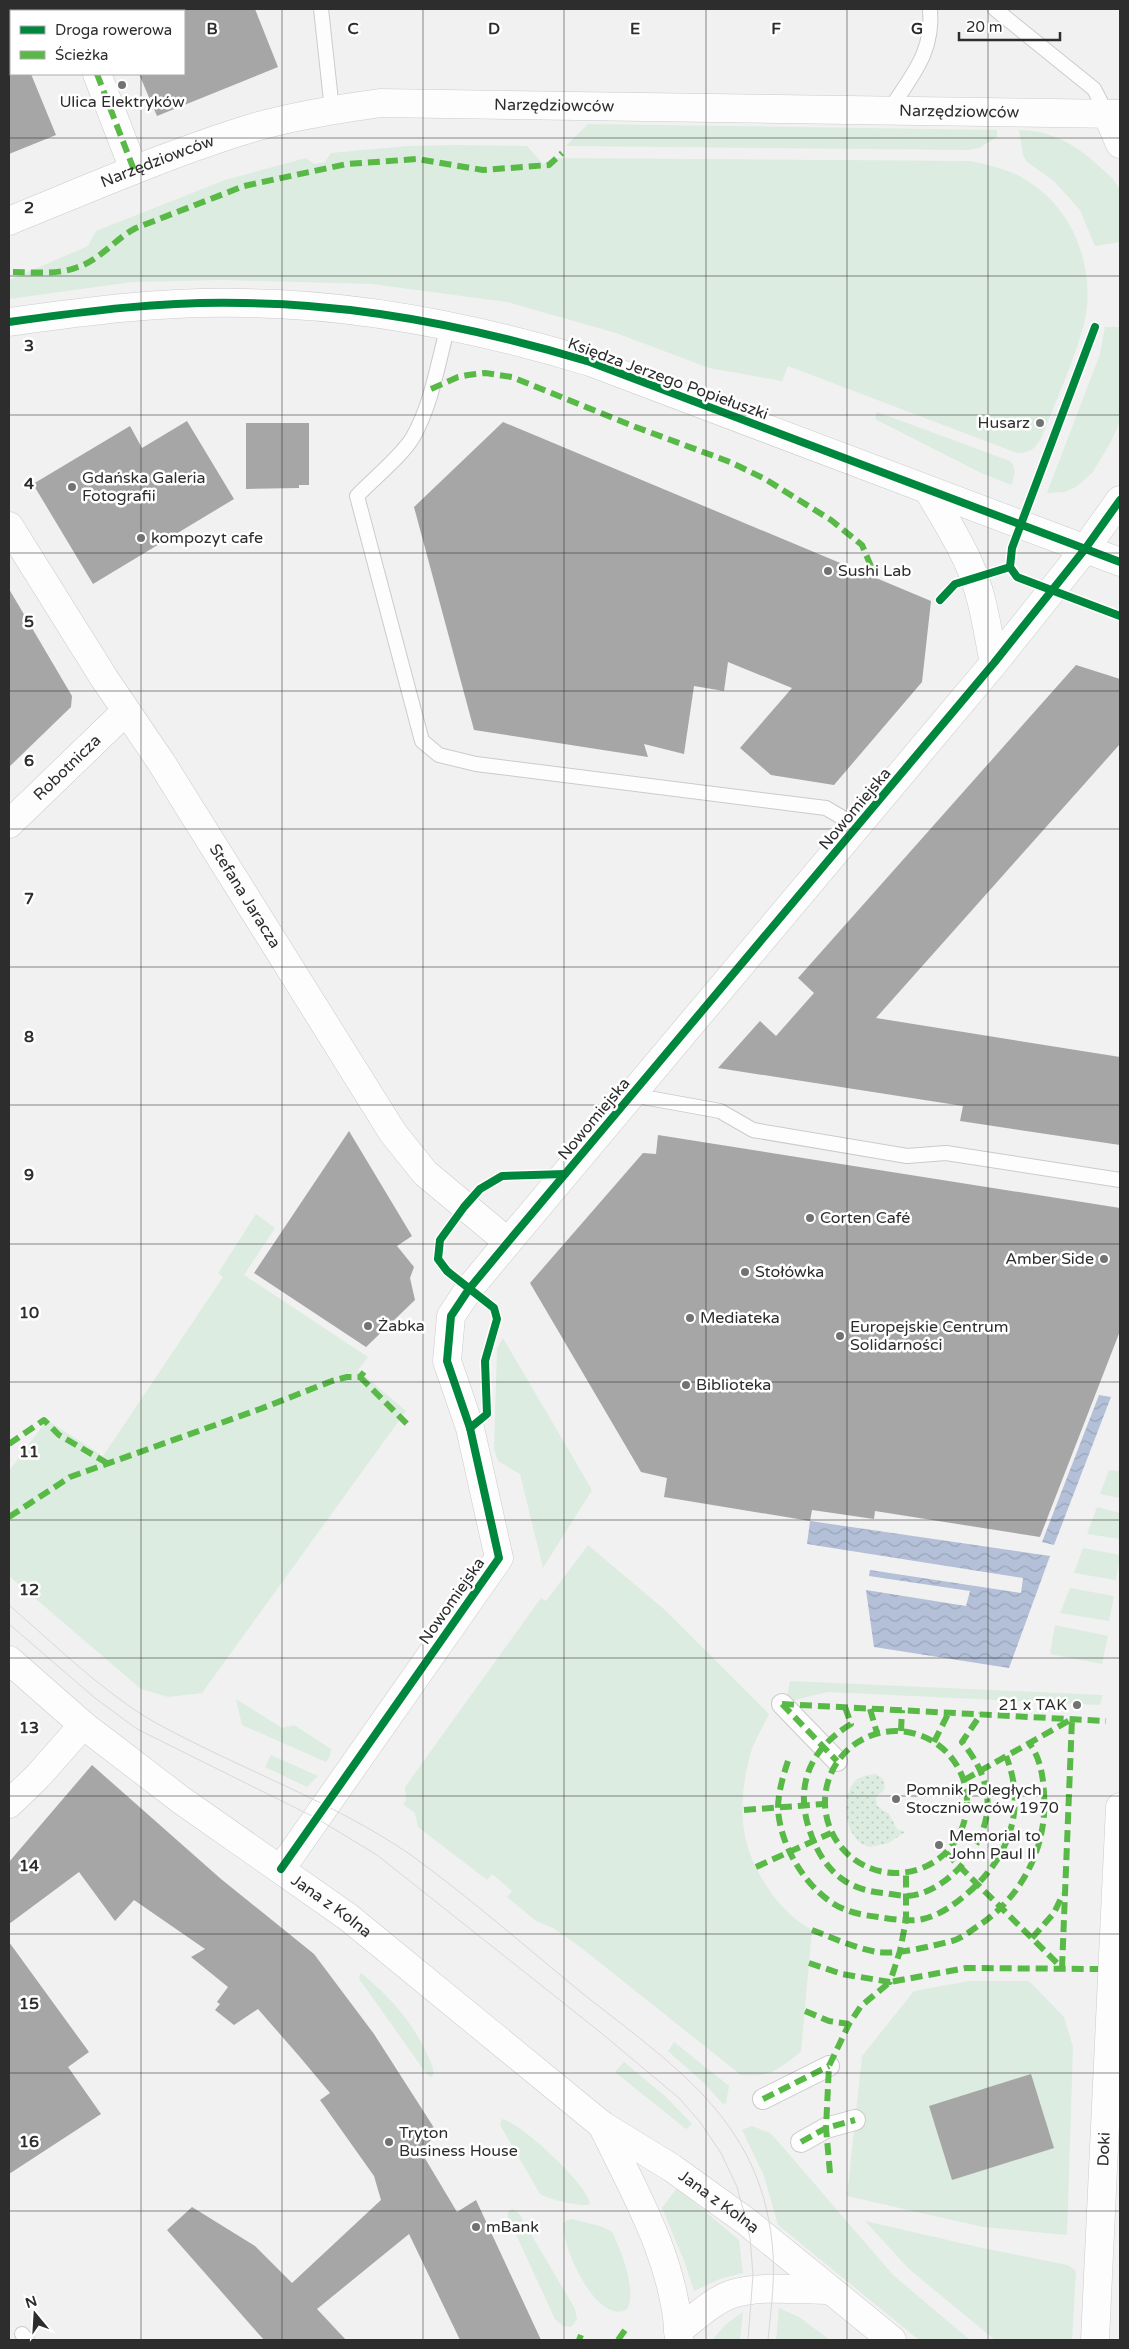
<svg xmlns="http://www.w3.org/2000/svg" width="1129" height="2349" viewBox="0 0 1129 2349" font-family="'Varela Round',sans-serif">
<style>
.grass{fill:#dcece0}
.park{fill:url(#park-dots)}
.water{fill:url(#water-waves)}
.building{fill:#a6a6a6}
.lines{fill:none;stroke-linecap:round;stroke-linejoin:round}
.service-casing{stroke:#cbcbcc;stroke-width:16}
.pedestrian-casing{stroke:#cbcbcc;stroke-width:22}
.minor-casing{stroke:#cbcbcc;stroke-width:29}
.tertiary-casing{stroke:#cbcbcc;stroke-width:29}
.secondary-casing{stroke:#cbcbcc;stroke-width:29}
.service{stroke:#fdfdfd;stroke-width:14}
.pedestrian{stroke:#fdfdfd;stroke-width:20}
.minor{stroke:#fdfdfd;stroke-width:28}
.tertiary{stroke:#fdfdfd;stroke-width:28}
.secondary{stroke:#fdfdfd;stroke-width:28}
.tram{stroke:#d8d8d9;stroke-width:1}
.quiet{stroke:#58b947;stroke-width:6;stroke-dasharray:12 6;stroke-linecap:butt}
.cycleway-casing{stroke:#fff;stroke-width:11}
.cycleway{stroke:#00873e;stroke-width:8}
.grid{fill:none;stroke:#2d2d2e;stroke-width:1;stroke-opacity:0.55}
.poi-dot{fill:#727273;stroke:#fff;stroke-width:2}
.labels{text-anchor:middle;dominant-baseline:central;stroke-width:5;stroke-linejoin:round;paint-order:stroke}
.poi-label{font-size:16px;fill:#2d2d2e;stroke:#fff;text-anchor:start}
.street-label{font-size:16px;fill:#2d2d2e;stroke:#fff}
.grid-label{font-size:16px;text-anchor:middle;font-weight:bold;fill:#2d2d2e;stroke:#fff;stroke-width:5;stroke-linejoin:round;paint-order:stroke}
</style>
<defs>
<pattern id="park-dots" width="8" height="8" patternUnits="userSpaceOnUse" patternTransform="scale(1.25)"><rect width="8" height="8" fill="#dcece0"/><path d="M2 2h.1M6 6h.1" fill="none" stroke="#bdcbc0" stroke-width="1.8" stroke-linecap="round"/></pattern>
<pattern id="water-waves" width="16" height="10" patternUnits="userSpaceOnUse" patternTransform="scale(1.25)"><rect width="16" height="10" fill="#b3c0d7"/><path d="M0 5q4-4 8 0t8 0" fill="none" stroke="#9aa5b9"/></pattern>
</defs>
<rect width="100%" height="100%" fill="#f1f1f2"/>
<g class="grass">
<path d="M 588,124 L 997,130 L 997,137 L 979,148 L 967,150 L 566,146 Z"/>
<path d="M 1019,130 C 1052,130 1078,146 1101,168 C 1108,174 1118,182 1120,192 C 1123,205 1120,228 1120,242 L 1095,246 L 1080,210 L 1054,181 L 1027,162 L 1023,155 Z"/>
<path d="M 456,145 L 527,146 L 543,164 L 553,158 L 970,161 C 988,165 1008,169 1024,179 C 1074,207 1097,270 1084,324 C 1074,361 1057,398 1043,434 C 1037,447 1032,453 1017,453 L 788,366 L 782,381 L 709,368 L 616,333 L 507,302 L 372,284 L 222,280 L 132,282 L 9,299 L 9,280 L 88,246 L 96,231 L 225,180 L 306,158 L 314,164 L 325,162 L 331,153 L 408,146 Z"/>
<path d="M 1105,327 L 1120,327 L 1120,421 L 1111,442 L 1092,473 L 1076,487 L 1064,492 L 1047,493 L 1100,354 Z"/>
<path d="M 877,412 L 1010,461 C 1017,469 1015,476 1011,485 L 979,472 L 875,419 Z"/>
<path d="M 256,1214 L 275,1228 L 244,1275 L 368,1357 L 358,1370 L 406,1411 L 202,1693 L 168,1697 L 141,1689 L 9,1576 L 9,1471 L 47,1420 L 103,1456 L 223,1277 L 218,1273 Z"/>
<path d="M 503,1338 L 592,1490 L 543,1568 L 520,1474 L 498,1461 L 494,1449 L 497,1348 Z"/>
<path d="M 1109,1470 L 1120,1471 L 1120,1498 L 1100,1494 Z"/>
<path d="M 1097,1507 L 1120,1513 L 1120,1539 L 1087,1534 Z"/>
<path d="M 588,1545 L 666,1611 L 769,1714 C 762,1729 752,1744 749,1760 C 743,1782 740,1813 745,1836 C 753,1873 779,1912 812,1930 L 801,2052 C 776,2070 773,2077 741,2075 L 579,1946 L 553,1928 L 536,1921 L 507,1897 L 512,1891 L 492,1874 L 487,1880 L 418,1827 L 415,1813 L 403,1804 L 406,1800 L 405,1787 L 541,1598 L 546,1601 Z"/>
<path d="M 1083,1548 L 1120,1555 L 1116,1580 L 1074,1573 Z"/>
<path d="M 1070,1588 L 1114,1596 L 1109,1621 L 1060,1613 Z"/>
<path d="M 1055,1625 L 1108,1636 L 1102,1664 L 1050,1654 Z"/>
<path d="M 790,1681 L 1103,1695 L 1100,1705 L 828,1692 L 786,1702 Z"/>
<path d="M 236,1699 L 282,1728 L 294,1725 L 331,1749 L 330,1756 L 326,1762 L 242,1725 Z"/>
<path d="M 271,1755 L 318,1776 L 307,1787 L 265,1767 Z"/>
<path d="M 361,1973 C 390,1997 411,2020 427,2054 C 430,2061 435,2069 433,2076 L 430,2077 L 426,2073 L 360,1980 L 359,1976 Z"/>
<path d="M 969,1981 L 1029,1981 L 1064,2017 L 1073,2047 L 1067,2235 L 983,2227 L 847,2196 L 862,2056 L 914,1991 Z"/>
<path d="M 674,2042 L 729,2086 L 726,2103 L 723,2104 L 704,2083 L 668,2051 Z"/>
<path d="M 624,2062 L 666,2097 L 692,2124 L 686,2129 L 615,2072 Z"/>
<path d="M 502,2119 C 520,2122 588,2185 590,2204 C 582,2208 548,2199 540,2194 L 500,2125 Z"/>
<path d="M 752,2126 L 770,2133 L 775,2138 L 893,2275 L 970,2340 L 919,2340 L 778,2225 L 764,2176 L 742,2130 Z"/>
<path d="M 677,2188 L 739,2240 L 743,2273 L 720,2279 L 694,2291 L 685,2263 L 662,2208 Z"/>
<path d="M 512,2209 L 518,2212 L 575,2309 L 577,2319 L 571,2327 L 563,2326 L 555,2319 L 508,2217 L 508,2212 Z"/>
<path d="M 572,2219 L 603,2227 L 612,2232 C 620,2247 639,2296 626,2310 C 596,2324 562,2247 563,2224 L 567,2220 Z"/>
<path d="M 865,2221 L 987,2249 L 1068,2265 L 1076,2271 L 1072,2340 L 995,2340 L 909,2269 Z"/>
<path d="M 779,2308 L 799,2317 L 830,2340 L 776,2340 Z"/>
<path d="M 743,2312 L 740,2340 L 712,2340 L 726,2324 Z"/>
</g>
<path class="park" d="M 876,1774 L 883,1779 L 885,1789 L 876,1797 L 877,1806 L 889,1814 L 897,1829 L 905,1832 L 889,1843 L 870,1847 C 845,1842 839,1799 855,1781 C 860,1776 869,1775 876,1774 Z"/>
<g class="water">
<path d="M 1099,1395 L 1111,1397 L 1054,1545 L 1042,1542 Z"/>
<path d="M 810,1521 L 1050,1556 L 1009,1668 L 874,1647 L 866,1590 L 966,1606 L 970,1591 L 869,1576 L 870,1570 L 1021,1593 L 1023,1578 L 807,1544 Z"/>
</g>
<g class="building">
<path d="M 184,9 L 255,9 L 278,67 L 157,116 L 139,74 L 184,74 Z"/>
<path d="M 9,74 L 31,74 L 56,135 L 9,154 Z"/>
<path d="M 187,421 L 234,499 L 93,584 L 33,484 L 130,426 L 142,448 Z"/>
<path d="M 503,422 L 931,601 L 922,682 L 834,785 L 771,775 L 740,748 L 792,688 L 728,662 L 724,691 L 694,686 L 684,754 L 644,744 L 648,757 L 474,730 L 414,507 Z"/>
<path d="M 246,423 L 309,423 L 309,485 L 299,485 L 299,488 L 246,489 Z"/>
<path d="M 9,589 L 72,696 L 71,707 L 9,767 Z"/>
<path d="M 1076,665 L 1120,679 L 1120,744 L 876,1018 L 1120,1057 L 1120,1145 L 960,1121 L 963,1106 L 718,1068 L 760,1021 L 776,1036 L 814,993 L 798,978 Z"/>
<path d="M 349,1131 L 412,1236 L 397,1246 L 414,1267 L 410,1278 L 415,1300 L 366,1347 L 254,1273 Z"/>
<path d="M 658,1135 L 1120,1208 L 1120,1331 L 1040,1537 L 875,1511 L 874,1519 L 812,1510 L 810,1521 L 664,1497 L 667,1478 L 641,1472 L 530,1283 L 643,1153 L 656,1154 Z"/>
<path d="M 92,1765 L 221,1879 L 314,1954 L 374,2034 L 438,2134 L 420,2150 L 457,2212 L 476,2200 L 541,2340 L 460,2340 L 409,2234 L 317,2309 L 346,2340 L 264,2340 L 167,2230 L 192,2207 L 255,2246 L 292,2283 L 381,2200 L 374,2176 L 320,2100 L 330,2093 L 299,2056 L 258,2009 L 234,2025 L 215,2010 L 220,2004 L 217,2002 L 228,1987 L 191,1957 L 205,1949 L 134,1900 L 115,1921 L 79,1872 L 9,1924 L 9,1862 Z"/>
<path d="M 9,1942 L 89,2052 L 68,2067 L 101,2114 L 9,2174 Z"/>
<path d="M 1031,2074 L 1054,2148 L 952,2180 L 929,2106 Z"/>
</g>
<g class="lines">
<defs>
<g id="service">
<path d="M 321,9 L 332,110"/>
<path d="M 995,9 L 1094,89 L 1107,114"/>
<path d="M 889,111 C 911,76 934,53 930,9"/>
<path d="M 448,326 C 438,362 432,404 413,437 C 402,456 373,479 357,496 L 422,741 L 439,755 L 476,764 L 826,808 L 858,827"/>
<path d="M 632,1095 L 720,1111 L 753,1130 L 907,1156 L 946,1153 L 1120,1180"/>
<path d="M 22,2334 L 27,2340"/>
</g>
<g id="pedestrian">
<path d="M 782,1704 L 837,1761"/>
<path d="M 763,2099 L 829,2066"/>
<path d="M 801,2142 L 826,2128 L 855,2120"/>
</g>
<g id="minor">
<path d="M 72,9 L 73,11"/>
<path d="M 97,74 L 134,170"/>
<path d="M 1107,114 L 1120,144"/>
<path id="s1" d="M 9,221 C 85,190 161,157 239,132 C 285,117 333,110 380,103 L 1120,114"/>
<path d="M 928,490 C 942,514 957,537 968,562 C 983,594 987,629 994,663"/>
<path id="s2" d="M 9,526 L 104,678 L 161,762 L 393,1133 L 425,1173 L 508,1242"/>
<path id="s3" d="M 9,824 L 126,711"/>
<path d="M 9,1804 L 38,1776 L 83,1725"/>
<path d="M 281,1869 L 499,1558 L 470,1428 L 447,1361 L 451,1316 L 469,1289 L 508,1242 L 994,663 L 1085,549 L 1120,500"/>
<path id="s4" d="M 1095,2340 L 1120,1807"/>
</g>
<path id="tertiary" d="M 9,322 C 87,311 164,301 243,303 C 361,304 478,328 590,362 L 1120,562"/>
<g id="secondary">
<path id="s5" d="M 9,1660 L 83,1725 L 181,1800 L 348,1917 L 602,2125 L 672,2168 L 747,2222 L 892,2340"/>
<path d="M 602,2125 C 635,2193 676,2262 679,2340"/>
<path d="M 678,2331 C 695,2318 712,2301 732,2294 C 759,2285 800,2290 828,2290"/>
</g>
</defs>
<use href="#service" class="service-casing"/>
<use href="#pedestrian" class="pedestrian-casing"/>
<use href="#minor" class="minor-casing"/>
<use href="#tertiary" class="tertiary-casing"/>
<use href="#secondary" class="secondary-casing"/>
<use href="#service" class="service"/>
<use href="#pedestrian" class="pedestrian"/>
<use href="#minor" class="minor"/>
<use href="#tertiary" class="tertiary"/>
<use href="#secondary" class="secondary"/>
<g class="tram">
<path d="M 9,1605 C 53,1643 106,1695 156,1723 C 240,1769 332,1801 411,1855 C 470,1898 526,1947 582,1993 C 671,2064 759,2118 772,2242 C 776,2275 771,2308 768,2340"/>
<path d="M 9,1624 L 95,1698 L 137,1729 L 316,1818 L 377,1855 L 600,2032 L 679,2098 L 700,2122 L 721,2153 L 737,2187 L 744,2212 L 750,2238 L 753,2275 L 748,2340"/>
</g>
<g class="quiet">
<path d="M 72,9 L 73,11"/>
<path d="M 97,74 L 134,170"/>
<path d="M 13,272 C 34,272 58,275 78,267 C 100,260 116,238 136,228 L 244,186 L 347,164 L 417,159 L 483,170 L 549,165 L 562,153"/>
<path d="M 431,389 L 458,377 L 468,375 L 485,373 L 512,377 L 633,426 L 730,462 L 765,479 L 831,520 L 862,545 L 873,571"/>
<path d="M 360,1377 L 408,1425"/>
<path d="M 9,1444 L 44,1420 L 59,1435 L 107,1463"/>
<path d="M 9,1517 L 70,1477 L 260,1409 L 332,1381 L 347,1377 L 360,1377 L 364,1372"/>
<path d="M 782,1704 L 1106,1721"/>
<path d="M 782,1704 L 837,1761"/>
<path d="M 845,1707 L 851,1724 C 808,1750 793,1789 812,1837 C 818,1853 827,1868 842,1879 C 854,1888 870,1892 884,1893 C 892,1894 900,1896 907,1896 C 939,1894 968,1864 980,1837 C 996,1802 985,1770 962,1742 L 981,1714"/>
<path d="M 870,1709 L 877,1733"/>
<circle cx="896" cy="1802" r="71"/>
<path d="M 901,1731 L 902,1710"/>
<path d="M 934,1742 L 949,1712"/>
<path d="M 788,1761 C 783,1776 778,1793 778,1809 C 780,1844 803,1883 831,1902 C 845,1912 862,1915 878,1917 C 892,1919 910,1922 923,1919 C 939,1915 951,1907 963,1897 C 1007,1862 1028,1811 1006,1756"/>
<path d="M 964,1780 L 1072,1719"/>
<path d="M 744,1810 L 824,1804"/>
<path d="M 946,1853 L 1062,1968"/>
<path d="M 756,1867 L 831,1833"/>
<path d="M 812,1930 C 833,1938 855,1948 877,1952 C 897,1955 932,1946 952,1941 C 960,1939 968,1933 975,1928 C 1021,1899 1048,1848 1044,1793 C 1043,1775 1040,1757 1029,1743"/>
<path d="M 1032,1938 L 1054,1913 L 1063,1894"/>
<path d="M 809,1963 L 842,1974 L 890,1982 L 900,1951 L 906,1920 L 906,1873"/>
<path d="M 1062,1968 L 1072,1719"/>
<path d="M 805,2011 L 829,2021 L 849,2024"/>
<path d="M 763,2099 L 829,2066"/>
<path d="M 801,2142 L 826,2128 L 855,2120"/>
<path d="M 830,2173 L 826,2128 L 829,2066 L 849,2024 L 861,2006 L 890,1982 L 966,1968 L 1098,1969"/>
<path d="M 579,2340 L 581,2335"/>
<path d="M 618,2340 L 625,2330"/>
</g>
<defs>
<g id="cycleway">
<path d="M 9,322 C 87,311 164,301 243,303 C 361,304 478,328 590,362 L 1120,562"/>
<path d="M 1095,327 L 1012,548 L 1010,567 L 1017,577 L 1120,616"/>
<path d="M 940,600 L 955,584 L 1010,567"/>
<path d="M 470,1428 L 487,1414 L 485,1361 L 497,1319 L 494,1308 L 447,1271 L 438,1259 L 440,1240 L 464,1207 L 480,1189 L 502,1176 L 565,1174"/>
<path d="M 281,1869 L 499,1558 L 470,1428 L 447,1361 L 451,1316 L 469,1289 L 508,1242 L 994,663 L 1085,549 L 1120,500"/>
</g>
</defs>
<use href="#cycleway" class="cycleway-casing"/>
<use href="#cycleway" class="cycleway"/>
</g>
<path class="grid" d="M 141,9 L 141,11M 282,9 L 282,2340M 423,9 L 423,2340M 564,9 L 564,2340M 706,9 L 706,2340M 847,9 L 847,2340M 988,9 L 988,2340M 141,74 L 141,2340M 9,138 L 1120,138M 9,276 L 1120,276M 9,415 L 1120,415M 9,553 L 1120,553M 9,691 L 1120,691M 9,829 L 1120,829M 9,967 L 1120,967M 9,1105 L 1120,1105M 9,1244 L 1120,1244M 9,1382 L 1120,1382M 9,1520 L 1120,1520M 9,1658 L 1120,1658M 9,1796 L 1120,1796M 9,1934 L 1120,1934M 9,2073 L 1120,2073M 9,2211 L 1120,2211"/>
<g class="poi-dot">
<circle cx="122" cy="85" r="5"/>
<circle cx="1040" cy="423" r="5"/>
<circle cx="72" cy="487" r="5"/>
<circle cx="141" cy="538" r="5"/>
<circle cx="828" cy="571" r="5"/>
<circle cx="810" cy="1218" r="5"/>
<circle cx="1104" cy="1259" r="5"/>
<circle cx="745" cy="1272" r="5"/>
<circle cx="690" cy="1318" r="5"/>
<circle cx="368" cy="1326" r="5"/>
<circle cx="840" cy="1336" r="5"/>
<circle cx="686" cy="1385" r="5"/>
<circle cx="1077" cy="1705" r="5"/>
<circle cx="896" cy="1799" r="5"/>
<circle cx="939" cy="1845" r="5"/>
<circle cx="389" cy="2142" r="5"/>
<circle cx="476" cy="2227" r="5"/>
</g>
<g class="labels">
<g class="poi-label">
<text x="122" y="102" text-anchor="middle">Ulica Elektryków</text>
<text x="1030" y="423" text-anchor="end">Husarz</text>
<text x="82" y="478">Gdańska Galeria<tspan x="82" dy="18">Fotografii</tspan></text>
<text x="151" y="538">kompozyt cafe</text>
<text x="838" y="571">Sushi Lab</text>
<text x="820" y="1218">Corten Café</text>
<text x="1094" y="1259" text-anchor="end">Amber Side</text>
<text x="755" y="1272">Stołówka</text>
<text x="700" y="1318">Mediateka</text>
<text x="378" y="1326">Żabka</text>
<text x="850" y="1327">Europejskie Centrum<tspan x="850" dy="18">Solidarności</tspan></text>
<text x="696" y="1385">Biblioteka</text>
<text x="1067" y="1705" text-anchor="end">21 x TAK</text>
<text x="906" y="1790">Pomnik Poległych<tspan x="906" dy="18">Stoczniowców 1970</tspan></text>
<text x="949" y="1836">Memorial to<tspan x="949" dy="18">John Paul II</tspan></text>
<text x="399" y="2133">Tryton<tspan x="399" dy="18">Business House</tspan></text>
<text x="486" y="2227">mBank</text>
</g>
<g class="street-label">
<text stroke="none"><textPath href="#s1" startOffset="565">Narzędziowców</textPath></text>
<text stroke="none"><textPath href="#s1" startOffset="970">Narzędziowców</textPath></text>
<text stroke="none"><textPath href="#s1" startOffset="160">Narzędziowców</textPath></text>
<text transform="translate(668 379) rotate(20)">Księdza Jerzego Popiełuszki</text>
<text stroke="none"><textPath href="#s3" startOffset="81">Robotnicza</textPath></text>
<text transform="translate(855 809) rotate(-50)">Nowomiejska</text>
<text stroke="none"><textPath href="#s2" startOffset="439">Stefana Jaracza</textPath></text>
<text transform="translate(594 1119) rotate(-50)">Nowomiejska</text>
<text transform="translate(452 1601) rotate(-55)">Nowomiejska</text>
<text stroke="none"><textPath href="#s5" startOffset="406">Jana z Kolna</textPath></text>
<text stroke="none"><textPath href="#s4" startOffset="191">Doki</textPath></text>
<text stroke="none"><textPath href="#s5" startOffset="894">Jana z Kolna</textPath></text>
</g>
</g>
<g class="grid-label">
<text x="212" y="34">B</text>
<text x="353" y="34">C</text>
<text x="494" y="34">D</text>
<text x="635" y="34">E</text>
<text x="776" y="34">F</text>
<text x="917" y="34">G</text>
<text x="29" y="213">2</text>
<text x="29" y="351">3</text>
<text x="29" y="489">4</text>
<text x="29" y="627">5</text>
<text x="29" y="766">6</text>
<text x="29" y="904">7</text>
<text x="29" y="1042">8</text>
<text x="29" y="1180">9</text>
<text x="29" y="1318">10</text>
<text x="29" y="1457">11</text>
<text x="29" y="1595">12</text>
<text x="29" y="1733">13</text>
<text x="29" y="1871">14</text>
<text x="29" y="2009">15</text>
<text x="29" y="2147">16</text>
</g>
<rect width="1129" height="2349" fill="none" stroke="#2d2d2e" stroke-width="20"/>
<rect x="10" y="10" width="175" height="65" fill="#ffffff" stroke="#ababab"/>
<rect x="20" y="26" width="25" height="8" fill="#00873e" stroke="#ababab"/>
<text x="55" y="35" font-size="15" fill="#2d2d2e">Droga rowerowa</text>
<rect x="20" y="51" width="25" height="8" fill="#58b947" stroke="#ababab"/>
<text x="55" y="60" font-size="15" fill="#2d2d2e">Ścieżka</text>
<g transform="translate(35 2314) rotate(342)" stroke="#ffffff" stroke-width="4" paint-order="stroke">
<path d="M0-4L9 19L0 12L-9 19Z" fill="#2d2d2e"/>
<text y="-8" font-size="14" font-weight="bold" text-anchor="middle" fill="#2d2d2e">N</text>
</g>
<path d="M959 32v8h101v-8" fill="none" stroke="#2d2d2e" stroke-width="2.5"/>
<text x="966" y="32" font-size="15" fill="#2d2d2e" stroke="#ffffff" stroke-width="4" paint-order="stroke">20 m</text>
</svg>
